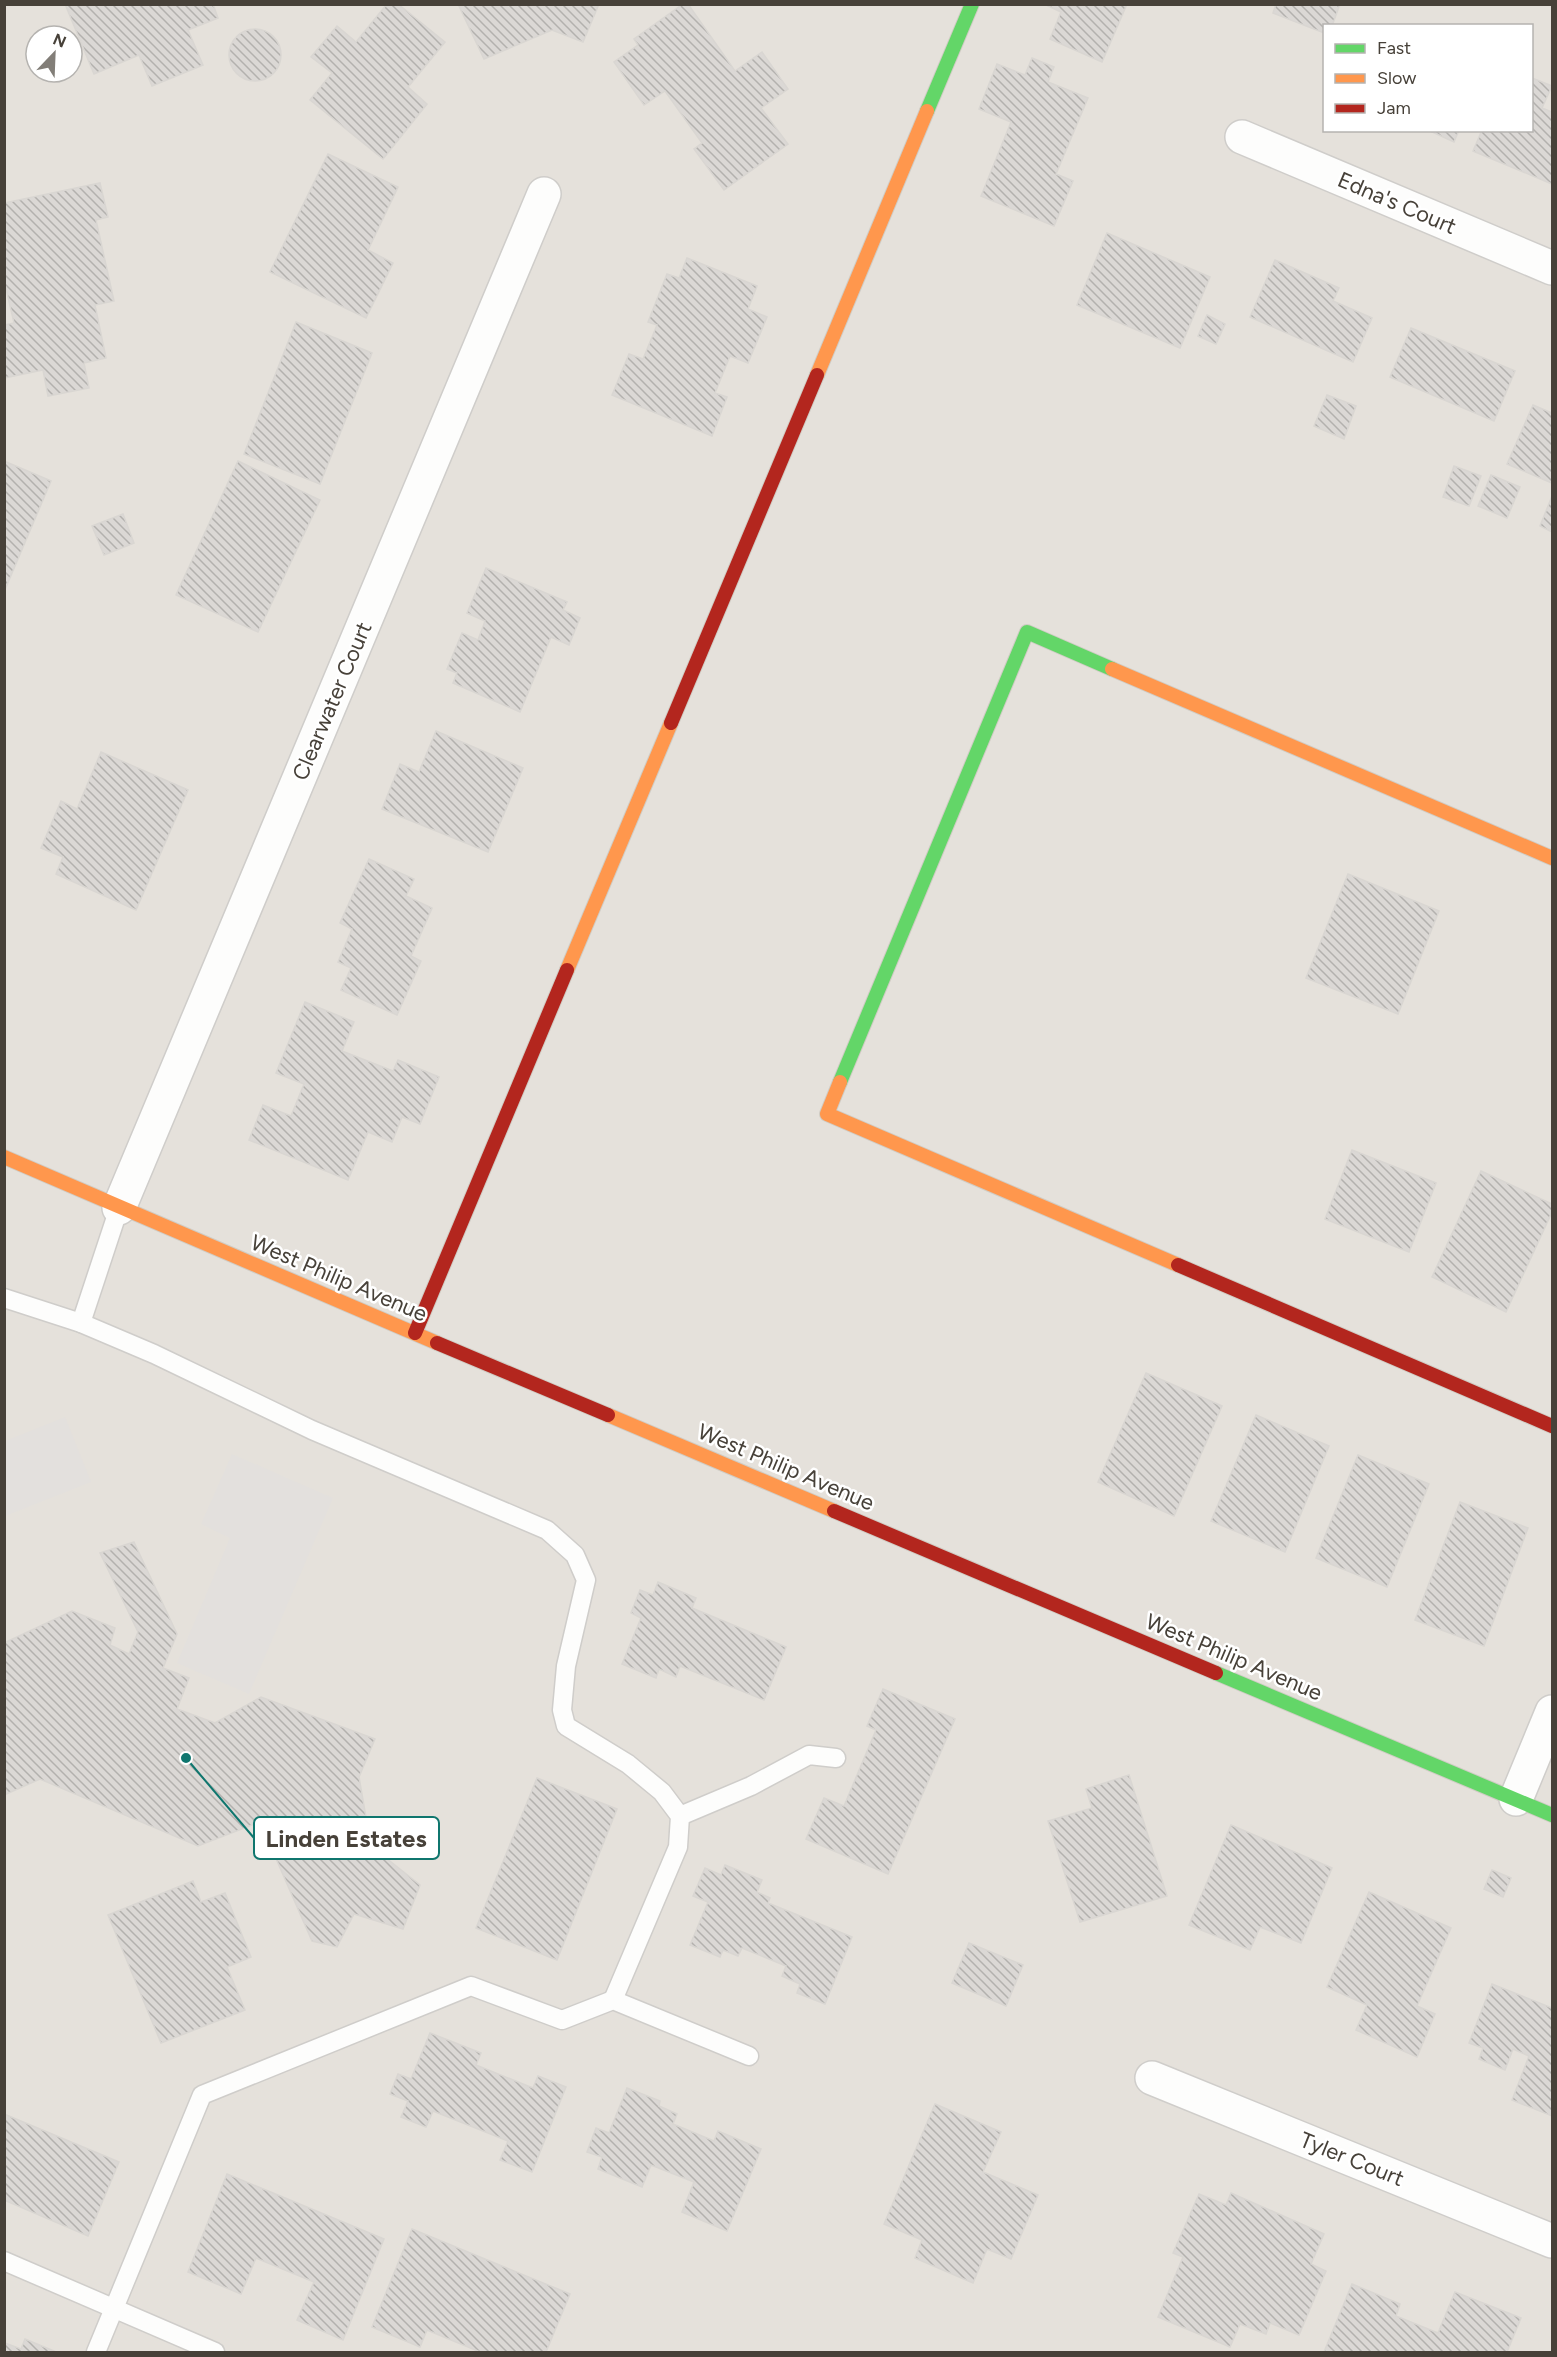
<svg xmlns="http://www.w3.org/2000/svg" width="1557" height="2357" viewBox="0 0 1557 2357" font-family="Figtree,sans-serif">
<style>
.residential{fill:#e5e1db;fill-rule:evenodd}
.parking{fill:#e3e0dd}
.building{fill:url(#building-back-hatch);stroke:#d9d6d2;stroke-width:1.5}
.lines{fill:none;stroke-linecap:round;stroke-linejoin:round}
.lane-casing{stroke:#cfcdca;stroke-width:21}
.street-casing{stroke:#cfcdca;stroke-width:36}
.fast-casing{stroke:#d0ccc4;stroke-width:16}
.slow-casing{stroke:#d0ccc4;stroke-width:16}
.jam-casing{stroke:#d0ccc4;stroke-width:16}
.lane{stroke:#fdfdfc;stroke-width:18}
.street{stroke:#fdfdfc;stroke-width:33}
.fast{stroke:#63d668;stroke-width:14}
.slow{stroke:#ff974d;stroke-width:14}
.jam{stroke:#b3261e;stroke-width:14}
.labels{text-anchor:middle;dominant-baseline:central;stroke-width:5;stroke-linejoin:round;paint-order:stroke}
.street-label{font-size:22px;fill:#474139;stroke:#fff}
.leader{fill:none;stroke:#0f766e;stroke-width:2}
.callout-dot{fill:#0f766e;stroke:#fff;stroke-width:2}
.callout{fill:#fff;stroke:#0f766e;stroke-width:2}
.callout-label{font-size:24px;text-anchor:middle;font-weight:bold;fill:#474139}
</style>
<defs>
<pattern id="building-back-hatch" width="6" height="6" patternUnits="userSpaceOnUse" patternTransform="scale(1.5)"><rect width="6" height="6" fill="#dbd8d5"/><path d="M-1 5l2 2M0 0l6 6M5-1l2 2" fill="none" stroke="#b3b1ae"/></pattern>
</defs>
<rect width="100%" height="100%" fill="#f1efec"/>
<path class="residential" d="M 5,5 L 1552,5 L 1552,2352 L 5,2352 ZM 1324,26 L 1532,26 L 1532,130 L 1324,130 ZM 36,36 L 72,36 L 72,72 L 36,72 Z"/>
<g class="parking">
<path d="M 65,1417 L 91,1482 L 5,1516 L 5,1441 Z"/>
<path d="M 232,1454 L 333,1498 L 249,1694 L 177,1663 L 230,1538 L 201,1524 Z"/>
</g>
<g class="building">
<path d="M 65,4 L 213,4 L 218,18 L 188,30 L 203,65 L 152,86 L 139,55 L 94,74 Z"/>
<path d="M 387,4 L 398,4 L 445,42 L 408,87 L 427,104 L 383,159 L 310,100 L 332,73 L 311,57 L 337,26 L 356,42 Z"/>
<path d="M 458,4 L 599,4 L 583,42 L 552,30 L 484,59 Z"/>
<path d="M 683,4 L 688,4 L 735,71 L 762,52 L 788,89 L 761,108 L 788,144 L 724,190 L 694,149 L 702,143 L 665,91 L 644,105 L 614,62 L 638,45 L 634,39 Z"/>
<path d="M 1044,4 L 1127,4 L 1102,62 L 1050,39 L 1061,12 Z"/>
<path d="M 1276,4 L 1340,4 L 1332,26 L 1324,26 L 1324,33 L 1273,13 Z"/>
<circle cx="255" cy="55" r="26"/>
<path d="M 1032,58 L 1054,67 L 1048,82 L 1088,98 L 1056,174 L 1073,181 L 1054,226 L 981,196 L 1011,122 L 979,109 L 997,64 L 1025,75 Z"/>
<path d="M 1532,78 L 1552,86 L 1542,108 L 1552,112 L 1552,184 L 1473,151 L 1482,130 L 1532,130 Z"/>
<path d="M 1428,130 L 1459,130 L 1454,142 Z"/>
<path d="M 328,154 L 398,187 L 368,250 L 393,263 L 366,318 L 270,272 Z"/>
<path d="M 100,183 L 108,217 L 96,220 L 114,301 L 95,305 L 106,358 L 84,363 L 89,388 L 48,396 L 43,370 L 4,378 L 4,325 L 14,323 L 4,280 L 4,203 Z"/>
<path d="M 1107,233 L 1210,277 L 1180,348 L 1077,305 Z"/>
<path d="M 687,258 L 757,286 L 748,309 L 767,317 L 748,363 L 730,356 L 715,393 L 727,397 L 712,436 L 612,395 L 629,354 L 643,359 L 657,325 L 648,322 L 667,274 L 679,278 Z"/>
<path d="M 1275,260 L 1339,288 L 1333,301 L 1372,318 L 1353,362 L 1250,317 Z"/>
<path d="M 1207,315 L 1225,324 L 1216,344 L 1198,336 Z"/>
<path d="M 296,322 L 372,353 L 320,484 L 244,454 Z"/>
<path d="M 1411,328 L 1515,371 L 1494,421 L 1390,377 Z"/>
<path d="M 1327,395 L 1356,406 L 1344,439 L 1314,426 Z"/>
<path d="M 1533,405 L 1552,413 L 1552,483 L 1507,464 Z"/>
<path d="M 4,461 L 51,481 L 4,592 Z"/>
<path d="M 238,461 L 320,500 L 258,632 L 176,595 Z"/>
<path d="M 1454,466 L 1481,476 L 1469,506 L 1443,497 Z"/>
<path d="M 1491,475 L 1520,487 L 1507,518 L 1478,506 Z"/>
<path d="M 1552,496 L 1552,532 L 1540,526 Z"/>
<path d="M 123,514 L 134,543 L 104,555 L 92,526 Z"/>
<path d="M 486,568 L 567,602 L 563,610 L 580,618 L 569,645 L 551,637 L 520,712 L 453,683 L 457,673 L 447,669 L 462,633 L 478,640 L 485,621 L 467,613 Z"/>
<path d="M 436,731 L 523,768 L 488,852 L 382,809 L 400,764 L 419,772 Z"/>
<path d="M 101,752 L 188,790 L 136,910 L 56,874 L 63,857 L 41,848 L 61,801 L 77,809 Z"/>
<path d="M 369,859 L 414,879 L 406,896 L 432,908 L 411,956 L 421,961 L 397,1015 L 341,990 L 351,968 L 338,962 L 352,929 L 340,923 Z"/>
<path d="M 1348,874 L 1439,911 L 1398,1014 L 1306,978 Z"/>
<path d="M 305,1002 L 354,1022 L 342,1051 L 393,1071 L 398,1060 L 439,1077 L 420,1124 L 402,1117 L 392,1142 L 368,1132 L 348,1180 L 249,1140 L 263,1105 L 291,1116 L 304,1084 L 276,1073 Z"/>
<path d="M 1352,1150 L 1436,1183 L 1409,1252 L 1325,1219 Z"/>
<path d="M 1481,1171 L 1552,1204 L 1552,1212 L 1506,1312 L 1432,1277 Z"/>
<path d="M 1146,1373 L 1222,1406 L 1174,1516 L 1098,1482 Z"/>
<path d="M 1256,1415 L 1329,1446 L 1285,1552 L 1211,1521 Z"/>
<path d="M 1358,1455 L 1429,1484 L 1387,1587 L 1316,1558 Z"/>
<path d="M 1460,1502 L 1528,1528 L 1484,1646 L 1415,1620 Z"/>
<path d="M 134,1542 L 177,1634 L 163,1668 L 189,1678 L 177,1709 L 215,1723 L 261,1697 L 375,1739 L 359,1777 L 371,1846 L 420,1885 L 403,1929 L 354,1914 L 337,1947 L 312,1941 L 260,1822 L 198,1846 L 40,1779 L 4,1795 L 4,1643 L 72,1611 L 115,1628 L 110,1645 L 129,1654 L 138,1632 L 100,1553 Z"/>
<path d="M 658,1582 L 696,1598 L 692,1608 L 786,1647 L 764,1700 L 680,1666 L 676,1677 L 659,1669 L 656,1678 L 622,1664 L 641,1618 L 631,1613 L 640,1590 L 653,1595 Z"/>
<path d="M 883,1689 L 955,1719 L 888,1874 L 806,1839 L 824,1798 L 844,1806 L 876,1730 L 867,1726 Z"/>
<path d="M 1129,1775 L 1167,1896 L 1080,1922 L 1048,1821 L 1092,1808 L 1086,1789 Z"/>
<path d="M 537,1778 L 617,1809 L 557,1960 L 476,1928 Z"/>
<path d="M 1231,1825 L 1332,1868 L 1301,1943 L 1260,1927 L 1250,1950 L 1189,1925 Z"/>
<path d="M 725,1865 L 762,1880 L 757,1892 L 770,1898 L 768,1903 L 852,1937 L 825,2004 L 797,1993 L 800,1984 L 782,1976 L 786,1966 L 742,1948 L 738,1956 L 723,1950 L 720,1957 L 690,1945 L 708,1902 L 693,1896 L 705,1868 L 721,1875 Z"/>
<path d="M 1492,1870 L 1511,1878 L 1503,1897 L 1484,1889 Z"/>
<path d="M 193,1881 L 201,1902 L 225,1893 L 251,1957 L 227,1967 L 245,2010 L 161,2043 L 108,1915 Z"/>
<path d="M 1369,1892 L 1451,1928 L 1417,2006 L 1435,2014 L 1417,2057 L 1356,2030 L 1367,2005 L 1327,1987 Z"/>
<path d="M 969,1943 L 1023,1965 L 1006,2006 L 952,1983 Z"/>
<path d="M 1492,1984 L 1552,2008 L 1552,2116 L 1512,2100 L 1529,2056 L 1513,2049 L 1505,2070 L 1479,2059 L 1483,2048 L 1469,2043 Z"/>
<path d="M 430,2033 L 481,2053 L 476,2065 L 533,2088 L 538,2076 L 566,2087 L 532,2172 L 500,2160 L 508,2141 L 433,2111 L 426,2127 L 401,2117 L 408,2101 L 390,2094 L 398,2074 L 411,2079 Z"/>
<path d="M 627,2088 L 660,2101 L 659,2106 L 677,2114 L 673,2124 L 714,2141 L 718,2131 L 761,2149 L 727,2231 L 682,2212 L 694,2182 L 651,2165 L 642,2187 L 598,2169 L 602,2157 L 587,2152 L 596,2128 L 609,2133 Z"/>
<path d="M 935,2104 L 1001,2132 L 983,2172 L 1038,2195 L 1011,2259 L 987,2249 L 973,2283 L 915,2258 L 922,2240 L 884,2224 Z"/>
<path d="M 4,2114 L 119,2162 L 88,2236 L 4,2200 Z"/>
<path d="M 227,2174 L 384,2239 L 343,2340 L 297,2320 L 314,2282 L 256,2258 L 241,2294 L 188,2272 Z"/>
<path d="M 1231,2193 L 1324,2234 L 1311,2264 L 1326,2271 L 1299,2335 L 1270,2323 L 1266,2334 L 1240,2324 L 1230,2347 L 1158,2317 L 1183,2257 L 1173,2253 L 1199,2194 L 1226,2205 Z"/>
<path d="M 412,2229 L 570,2294 L 546,2352 L 480,2352 L 427,2330 L 420,2347 L 372,2327 Z"/>
<path d="M 1352,2284 L 1400,2304 L 1396,2316 L 1438,2333 L 1455,2292 L 1521,2318 L 1507,2352 L 1324,2352 Z"/>
<path d="M 25,2339 L 54,2351 L 53,2352 L 4,2352 L 5,2343 L 21,2349 Z"/>
</g>
<g class="lines">
<defs>
<g id="lane">
<path d="M 4,1298 L 81,1323 L 154,1354 L 312,1430 L 547,1530 L 575,1555 L 586,1580 L 566,1666 L 562,1710 L 566,1726 L 628,1764 L 662,1792 L 680,1816 L 678,1847 L 613,2000"/>
<path d="M 81,1323 L 119,1208"/>
<path d="M 680,1816 L 751,1786 L 809,1755 L 836,1758"/>
<path d="M 4,2261 L 215,2352"/>
<path d="M 96,2352 L 202,2095 L 471,1986 L 562,2020 L 613,2000 L 749,2056"/>
</g>
<g id="street">
<path d="M 1242,137 L 1552,268"/>
<path d="M 119,1208 L 544,194"/>
<path d="M 1516,1799 L 1552,1712"/>
<path d="M 1152,2078 L 1552,2241"/>
</g>
<g id="fast">
<path d="M 927,111 L 972,4"/>
<path d="M 840,1082 L 1027,632 L 1112,669"/>
<path d="M 1216,1673 L 1552,1815"/>
</g>
<g id="slow">
<path d="M 817,375 L 927,111"/>
<path d="M 1112,669 L 1552,858"/>
<path d="M 567,970 L 671,723"/>
<path d="M 840,1082 L 827,1114 L 1178,1265"/>
<path d="M 4,1157 L 437,1343"/>
<path d="M 608,1415 L 834,1511"/>
</g>
<g id="jam">
<path d="M 671,723 L 817,375"/>
<path d="M 1178,1265 L 1552,1426"/>
<path d="M 415,1333 L 567,970"/>
<path d="M 437,1343 L 608,1415"/>
<path d="M 834,1511 L 1216,1673"/>
</g>
</defs>
<use href="#lane" class="lane-casing"/>
<use href="#street" class="street-casing"/>
<use href="#fast" class="fast-casing"/>
<use href="#slow" class="slow-casing"/>
<use href="#jam" class="jam-casing"/>
<use href="#lane" class="lane"/>
<use href="#street" class="street"/>
<use href="#fast" class="fast"/>
<use href="#slow" class="slow"/>
<use href="#jam" class="jam"/>
</g>
<g class="labels">
<g class="street-label">
<text transform="translate(1397 203) rotate(23)">Edna's Court</text>
<text transform="translate(332 701) rotate(-67)">Clearwater Court</text>
<text transform="translate(339 1278) rotate(23)">West Philip Avenue</text>
<text transform="translate(786 1467) rotate(23)">West Philip Avenue</text>
<text transform="translate(1234 1657) rotate(23)">West Philip Avenue</text>
<text transform="translate(1352 2159) rotate(22)">Tyler Court</text>
</g>
</g>
<path class="leader" d="M186 1758L254 1838"/>
<circle class="callout-dot" cx="186" cy="1758" r="6"/>
<rect class="callout" x="254" y="1817" width="185" height="42" rx="6"/>
<g class="callout-label">
<text x="346" y="1847">Linden Estates</text>
</g>
<rect width="1557" height="2357" fill="none" stroke="#474139" stroke-width="12"/>
<rect x="1323" y="24" width="210" height="108" fill="#ffffff" stroke="#b5b3b0" stroke-width="1.5"/>
<rect x="1335" y="44" width="30" height="9" fill="#63d668" stroke="#b5b3b0" stroke-width="1.5"/>
<text x="1377" y="54" font-size="18" fill="#474139">Fast</text>
<rect x="1335" y="74" width="30" height="9" fill="#ff974d" stroke="#b5b3b0" stroke-width="1.5"/>
<text x="1377" y="84" font-size="18" fill="#474139">Slow</text>
<rect x="1335" y="104" width="30" height="9" fill="#b3261e" stroke="#b5b3b0" stroke-width="1.5"/>
<text x="1377" y="114" font-size="18" fill="#474139">Jam</text>
<g transform="translate(54 54) rotate(23)"><circle r="28" fill="#ffffff" stroke="#b5b3b0" stroke-width="1.5"/>
<path d="M0-4.5L10 22L0 15L-10 22Z" fill="#827e78"/>
<text y="-9" font-size="16" font-weight="bold" text-anchor="middle" fill="#474139">N</text>
</g>
</svg>
